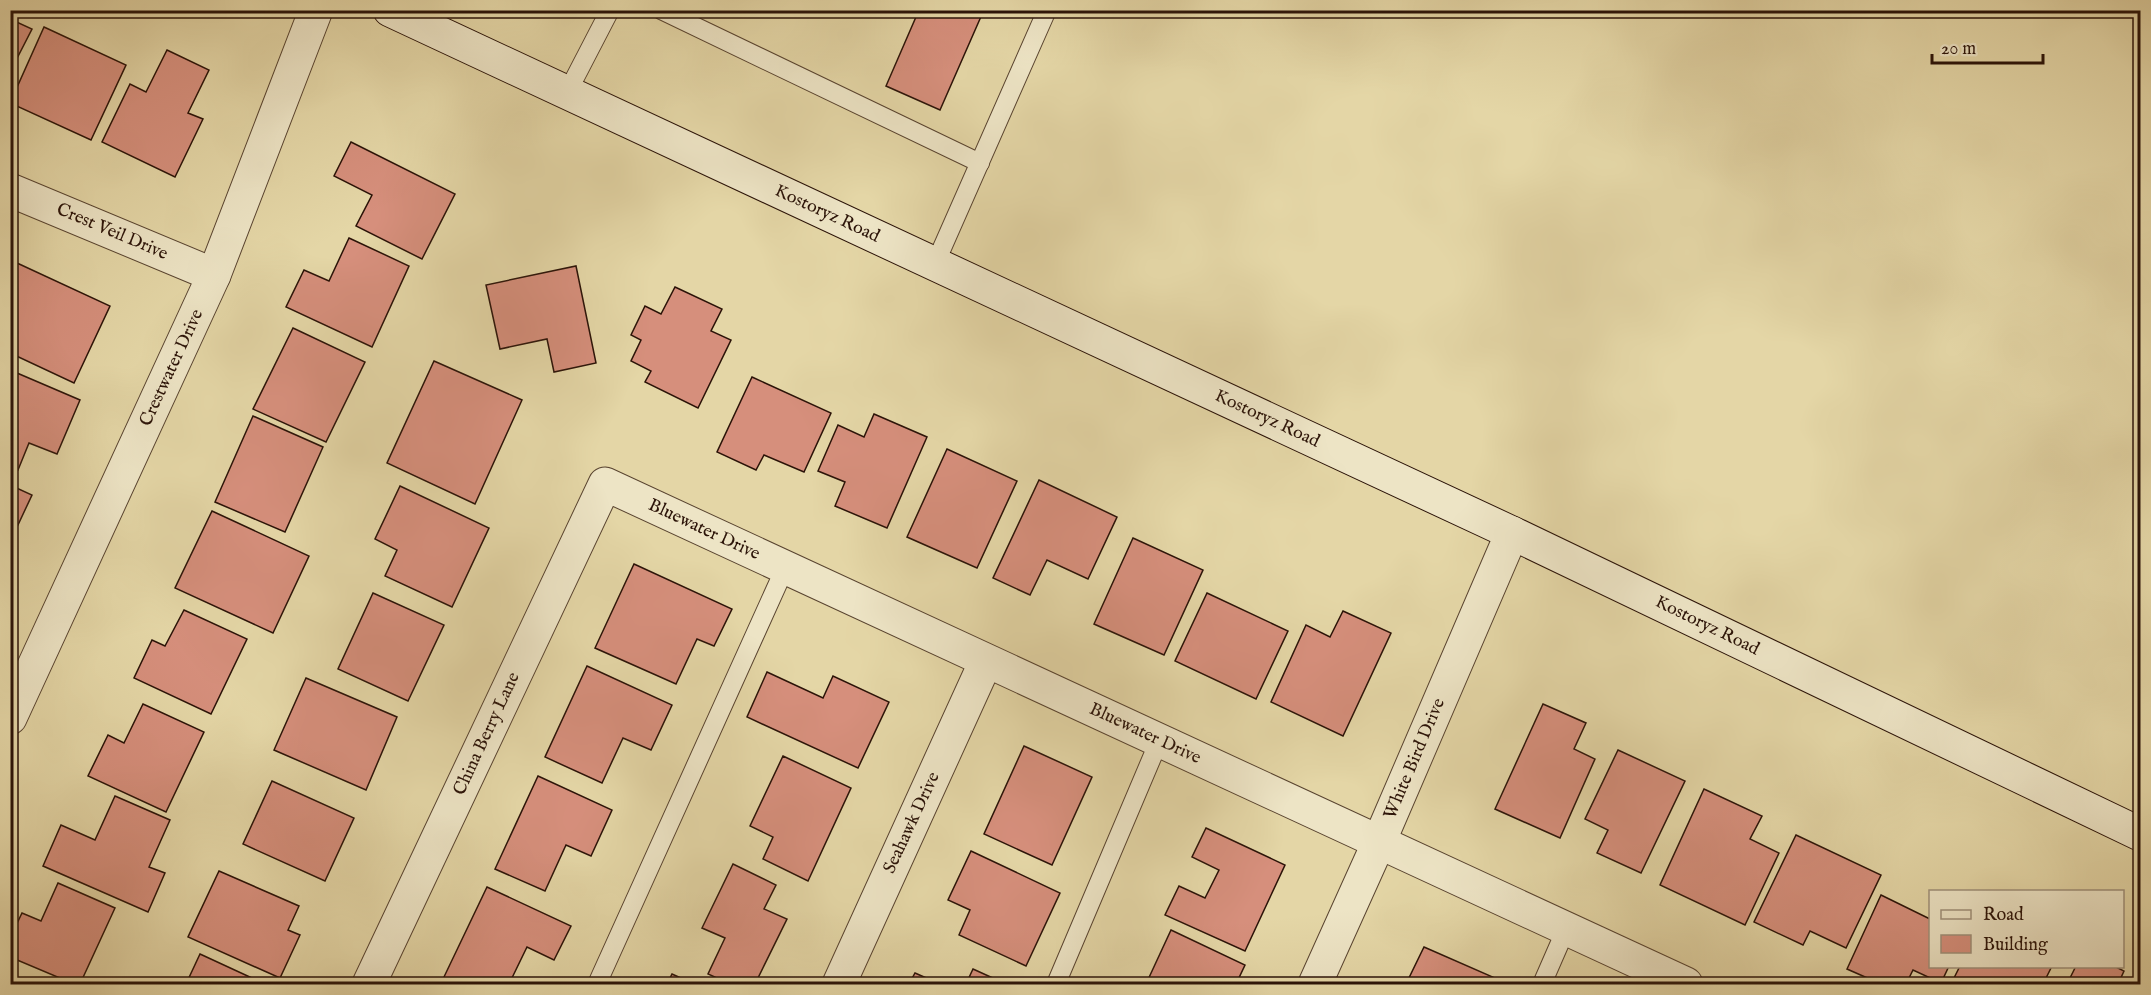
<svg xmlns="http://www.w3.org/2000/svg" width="2151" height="995" viewBox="0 0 2151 995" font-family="'IM FELL English',serif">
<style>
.building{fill:#d68f7c;stroke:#2b1308;stroke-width:1.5}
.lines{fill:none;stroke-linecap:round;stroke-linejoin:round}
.lane-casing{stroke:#594430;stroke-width:20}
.street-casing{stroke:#594430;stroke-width:35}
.secondary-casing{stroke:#2b1308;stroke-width:35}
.lane{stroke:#ede4c5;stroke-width:18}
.street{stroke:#ede4c5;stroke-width:33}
.secondary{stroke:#ede4c5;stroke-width:33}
.labels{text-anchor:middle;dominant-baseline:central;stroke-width:4.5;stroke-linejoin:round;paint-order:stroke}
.street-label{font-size:18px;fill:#2b1308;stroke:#ede4c5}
</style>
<rect width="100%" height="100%" fill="#e4d6a6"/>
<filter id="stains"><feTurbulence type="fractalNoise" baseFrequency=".00333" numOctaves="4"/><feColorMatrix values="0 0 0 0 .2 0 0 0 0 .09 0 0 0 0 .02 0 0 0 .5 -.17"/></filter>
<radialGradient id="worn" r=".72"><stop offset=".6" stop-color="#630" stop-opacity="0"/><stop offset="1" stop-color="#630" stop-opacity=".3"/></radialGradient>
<g class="building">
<path d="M 919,10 L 983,12 L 940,110 L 886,86 Z"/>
<path d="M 10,19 L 32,29 L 10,72 Z"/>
<path d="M 44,27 L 126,65 L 91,140 L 10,103 Z"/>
<path d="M 167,50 L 209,70 L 188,113 L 203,119 L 175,177 L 102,142 L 130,84 L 146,92 Z"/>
<path d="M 351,142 L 455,194 L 422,259 L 356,226 L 372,195 L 334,176 Z"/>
<path d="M 349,238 L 409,266 L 372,347 L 286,307 L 304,270 L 329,281 Z"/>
<path d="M 17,263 L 110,306 L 74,383 L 10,353 L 10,338 L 17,325 L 10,322 L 10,277 Z"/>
<path d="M 576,266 L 596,363 L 554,372 L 547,339 L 500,349 L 486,285 Z"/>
<path d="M 675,287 L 722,309 L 711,331 L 731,340 L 698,408 L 645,382 L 651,371 L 631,361 L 641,340 L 631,335 L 645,306 L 661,314 Z"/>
<path d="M 293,328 L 365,362 L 326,442 L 253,409 Z"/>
<path d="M 434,361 L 522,400 L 475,504 L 387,463 Z"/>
<path d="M 10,370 L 80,400 L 57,454 L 29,443 L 18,470 L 10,466 Z"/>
<path d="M 752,377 L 831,413 L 804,472 L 764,455 L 756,470 L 717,452 Z"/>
<path d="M 874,414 L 927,437 L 887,528 L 835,506 L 845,482 L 818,471 L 838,425 L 864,437 Z"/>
<path d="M 253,416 L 323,447 L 285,532 L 215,502 Z"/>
<path d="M 947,449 L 1017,481 L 977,568 L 907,537 Z"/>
<path d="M 1039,480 L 1117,517 L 1088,579 L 1047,560 L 1030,595 L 993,578 Z"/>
<path d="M 10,485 L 32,495 L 10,542 Z"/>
<path d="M 400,486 L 489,528 L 452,607 L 385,576 L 397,550 L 375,539 Z"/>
<path d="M 212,511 L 309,556 L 273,633 L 175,588 Z"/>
<path d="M 1133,538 L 1203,570 L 1164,655 L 1094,624 Z"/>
<path d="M 634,564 L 732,609 L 714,646 L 697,639 L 676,684 L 595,648 Z"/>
<path d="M 373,593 L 444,625 L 408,701 L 338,669 Z"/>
<path d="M 1207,593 L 1288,631 L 1256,699 L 1175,661 Z"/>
<path d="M 184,610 L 247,639 L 211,714 L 134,678 L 152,640 L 165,646 Z"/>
<path d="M 1343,611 L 1391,633 L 1343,736 L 1271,702 L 1306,625 L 1330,637 Z"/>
<path d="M 587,666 L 672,705 L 651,750 L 623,738 L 602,783 L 545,757 Z"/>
<path d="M 767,672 L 823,698 L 833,676 L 889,702 L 858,768 L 747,717 Z"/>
<path d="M 306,678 L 397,717 L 366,790 L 274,750 Z"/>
<path d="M 143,704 L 204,732 L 166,812 L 88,776 L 108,735 L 124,743 Z"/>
<path d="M 1543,704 L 1586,723 L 1574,749 L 1595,759 L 1560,838 L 1495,809 Z"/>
<path d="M 1024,746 L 1092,777 L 1052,865 L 984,834 Z"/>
<path d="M 1618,750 L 1685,781 L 1641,873 L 1597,853 L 1608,830 L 1585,819 Z"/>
<path d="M 783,756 L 851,788 L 808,881 L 763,859 L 773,837 L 750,826 Z"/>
<path d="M 538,776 L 612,810 L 591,856 L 566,845 L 545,891 L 495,869 Z"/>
<path d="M 272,781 L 354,818 L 325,881 L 243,844 Z"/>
<path d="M 1704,789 L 1762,816 L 1750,839 L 1779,853 L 1745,925 L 1660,885 Z"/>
<path d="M 115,796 L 170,820 L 149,867 L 165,873 L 148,912 L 43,866 L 61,825 L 95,840 Z"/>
<path d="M 1206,828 L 1285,865 L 1245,951 L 1165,915 L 1179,886 L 1205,898 L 1219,870 L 1192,857 Z"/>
<path d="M 1796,835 L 1881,875 L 1846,948 L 1810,931 L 1803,945 L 1754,922 Z"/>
<path d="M 971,851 L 1060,893 L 1026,966 L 959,935 L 970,910 L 948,900 Z"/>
<path d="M 733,864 L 776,885 L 764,909 L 787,919 L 755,984 L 730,984 L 708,974 L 725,938 L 702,928 Z"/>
<path d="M 219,871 L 299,906 L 288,930 L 300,935 L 280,978 L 188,937 Z"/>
<path d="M 58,883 L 115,908 L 80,984 L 74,984 L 10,957 L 10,938 L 22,913 L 41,921 Z"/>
<path d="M 487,887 L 571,926 L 554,960 L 527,947 L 509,984 L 455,984 L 443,979 Z"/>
<path d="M 1881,895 L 1930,919 L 1930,966 L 1949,966 L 1941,983 L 1913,970 L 1906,984 L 1881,984 L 1847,969 Z"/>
<path d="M 1171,930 L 1245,965 L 1236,984 L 1146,984 Z"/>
<path d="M 1424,947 L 1495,978 L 1492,984 L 1406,984 Z"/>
<path d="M 200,954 L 265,984 L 186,984 Z"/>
<path d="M 1960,966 L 2052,966 L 2043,984 L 1951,984 Z"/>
<path d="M 2076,966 L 2114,966 L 2124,971 L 2118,984 L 2067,984 Z"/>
<path d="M 973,969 L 1006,984 L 966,984 Z"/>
<path d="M 915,973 L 940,984 L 909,984 Z"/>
<path d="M 672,974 L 694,984 L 667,984 Z"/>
</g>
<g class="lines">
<defs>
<g id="lane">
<path d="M 661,10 L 980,163"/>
<path d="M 567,93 L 610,10"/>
<path d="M 935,264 L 1047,10"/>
<path d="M 597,984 L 785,568"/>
<path d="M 1056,984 L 1159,741"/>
<path d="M 1542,984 L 1566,929"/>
</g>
<g id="street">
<path d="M 10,190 L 214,275"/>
<path d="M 10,718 L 214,275 L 316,10"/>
<path d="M 369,984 L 605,484 L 1686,984"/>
<path d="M 839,984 L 986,661"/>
<path d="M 1315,984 L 1379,842 L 1512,533"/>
</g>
<path id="secondary" d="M 390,10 L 1512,533 L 2140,834"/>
</defs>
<use href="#lane" class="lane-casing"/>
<use href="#street" class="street-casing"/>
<use href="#secondary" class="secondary-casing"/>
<use href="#lane" class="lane"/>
<use href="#street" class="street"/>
<use href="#secondary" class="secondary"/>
</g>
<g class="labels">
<g class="street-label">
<text transform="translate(827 214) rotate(25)">Kostoryz Road</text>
<text transform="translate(112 232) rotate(23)">Crest Veil Drive</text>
<text transform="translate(172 368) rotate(-65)">Crestwater Drive</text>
<text transform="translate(1267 419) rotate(25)">Kostoryz Road</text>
<text transform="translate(704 530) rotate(25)">Bluewater Drive</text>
<text transform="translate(1707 626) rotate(26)">Kostoryz Road</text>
<text transform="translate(487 734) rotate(-65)">China Berry Lane</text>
<text transform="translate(1145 734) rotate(25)">Bluewater Drive</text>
<text transform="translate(1415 759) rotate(-67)">White Bird Drive</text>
<text transform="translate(912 823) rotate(-65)">Seahawk Drive</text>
</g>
</g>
<rect width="2151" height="995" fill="none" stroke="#e4d6a6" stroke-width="36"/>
<rect x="12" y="12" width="2127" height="971" fill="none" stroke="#2b1308" stroke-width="3"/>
<rect x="18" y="18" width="2115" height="959" fill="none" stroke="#2b1308" stroke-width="1.5"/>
<rect x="1929" y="890" width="195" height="78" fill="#ede4c5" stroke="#9f9079" stroke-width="1.5"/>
<rect x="1941" y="910" width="30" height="9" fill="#ede4c5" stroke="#9f9079" stroke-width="1.5"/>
<text x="1983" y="920" font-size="18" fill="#2b1308">Road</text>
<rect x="1941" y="935" width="30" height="18" fill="#d68f7c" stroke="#9f9079" stroke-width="1.5"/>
<text x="1983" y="950" font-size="18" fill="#2b1308">Building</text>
<path d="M1932 54v9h111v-9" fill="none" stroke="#2b1308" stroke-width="3"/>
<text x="1941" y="54" font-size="18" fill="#2b1308" stroke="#ede4c5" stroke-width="4.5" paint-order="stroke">20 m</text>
<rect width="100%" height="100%" filter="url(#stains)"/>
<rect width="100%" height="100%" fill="url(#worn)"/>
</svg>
